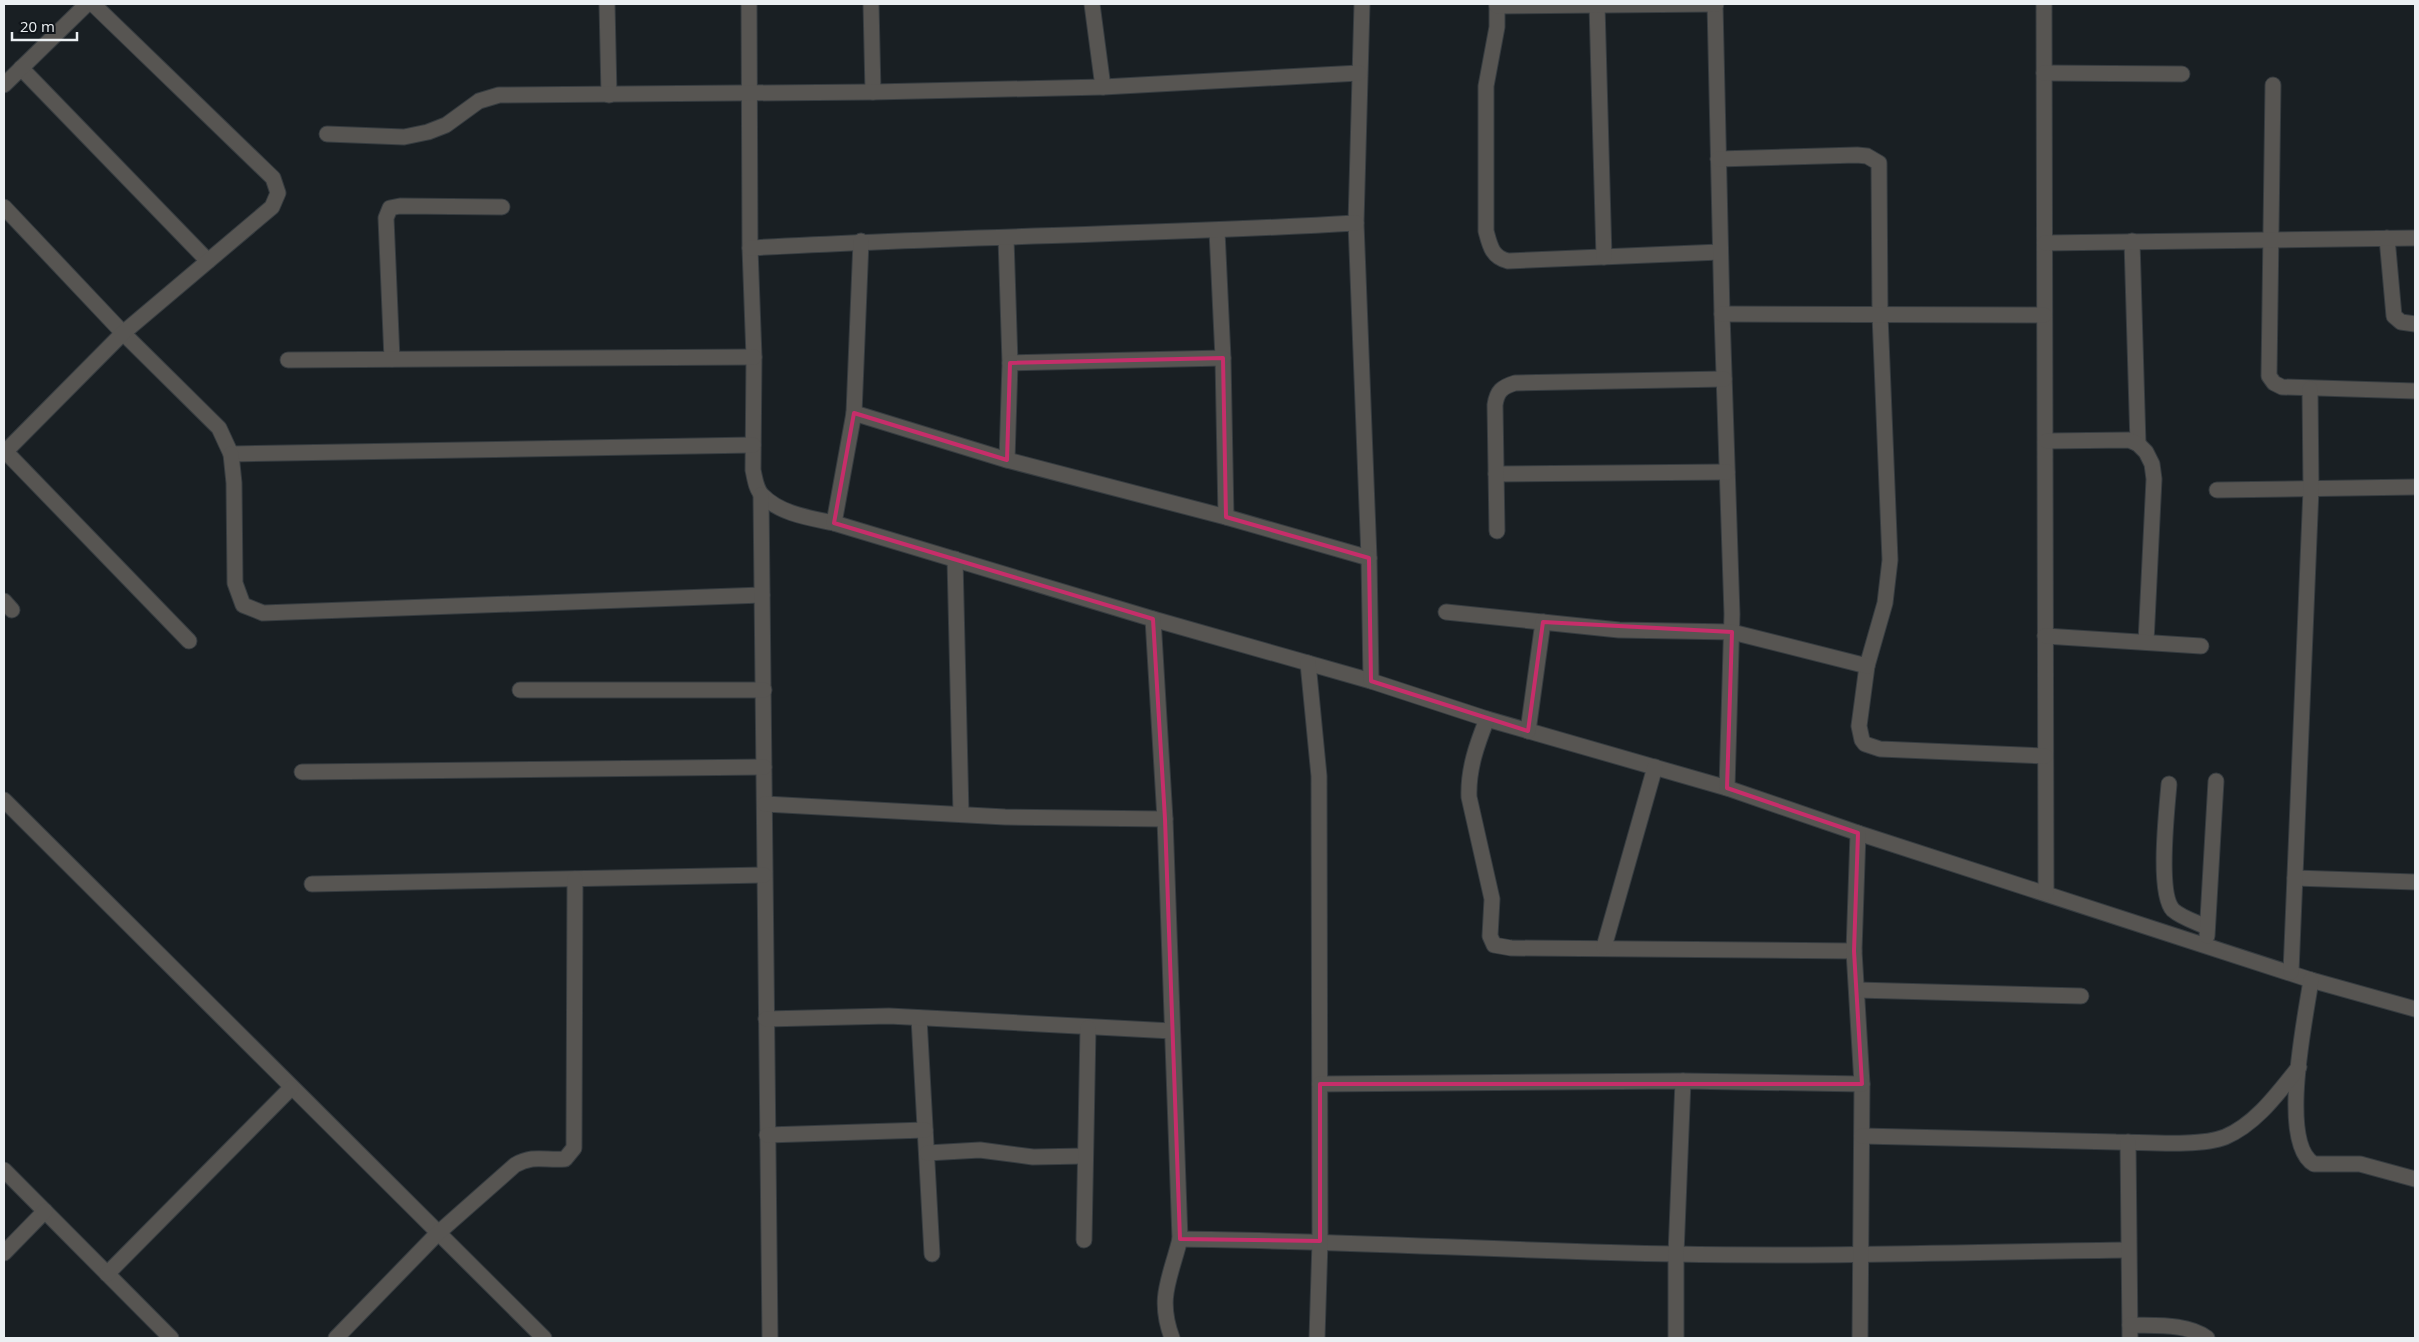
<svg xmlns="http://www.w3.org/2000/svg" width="2419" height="1342" font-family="'Open Sans',sans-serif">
  <rect width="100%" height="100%" fill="#191f23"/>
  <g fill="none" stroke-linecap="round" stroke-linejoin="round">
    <defs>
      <g id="street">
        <polyline points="607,4 609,95"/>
        <path d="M749,4L750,248L754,357L753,470C755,479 756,489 762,495C780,514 810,518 834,523L1153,619L1371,681L1487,719L1727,788L1858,833L2311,980L2415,1009"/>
        <polyline points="871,4 873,92"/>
        <polyline points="1092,4 1103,87"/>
        <polyline points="1362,4 1356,223 1369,558 1371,681"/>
        <path d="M1497,4V27L1486,86V231C1490,246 1492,257 1508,261L1720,252"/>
        <polyline points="1715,4 1722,314 1732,614 1727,788"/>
        <polyline points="2044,4 2046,893"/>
        <polyline points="1597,5 1604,257"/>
        <polyline points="1497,6 1716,4"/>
        <polyline points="21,68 208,261"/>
        <polyline points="2044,73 2182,74"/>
        <polyline points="4,85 87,4"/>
        <polyline points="2273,85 2269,376 2274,383 2282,387 2415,391"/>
        <polyline points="327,134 404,137 428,132 446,125 479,101 499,95 873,92 1103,87 1359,73"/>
        <polyline points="1718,159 1857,155 1867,156 1879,163 1880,315 1890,560 1885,603 1867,666 1859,726 1862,740 1865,744 1880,749 2045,756"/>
        <polyline points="4,207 123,333 219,428 231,454 753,445"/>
        <polyline points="1217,231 1223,358 1226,517"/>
        <polyline points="1006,238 1010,363 1007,460"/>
        <polyline points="2387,238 2394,316 2401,322 2415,324"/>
        <polyline points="2132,241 2138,444"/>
        <polyline points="2045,243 2415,238"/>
        <path d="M750,248C952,236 1154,235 1356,223"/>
        <polyline points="1722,314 2044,315"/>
        <polyline points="392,359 386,218 390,208 400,206 502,207"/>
        <polyline points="288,360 754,357"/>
        <polyline points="1010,363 1223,358"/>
        <polyline points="854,413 1007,460 1226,517 1369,558"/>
        <polyline points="2047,441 2129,440 2138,444 2146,452 2152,464 2154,479 2146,642"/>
        <polyline points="4,450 189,641"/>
        <polyline points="4,453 123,333 272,207 278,193 273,178 93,4"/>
        <polyline points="231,454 234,483 235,583 243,605 263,613 762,595"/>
        <polyline points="1496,474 1727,472"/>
        <polyline points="2217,490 2415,487"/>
        <polyline points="761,495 770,1338"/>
        <polyline points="834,523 854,413 861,241"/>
        <path d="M1497,531L1495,405C1497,391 1502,387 1515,383L1724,379"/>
        <polyline points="955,559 961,814"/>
        <polyline points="4,601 12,610"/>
        <polyline points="1446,612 1619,630 1732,632 1867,666"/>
        <path d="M1153,619L1165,819L1180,1239C1346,1241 1511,1251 1676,1254C1827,1257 1978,1252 2128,1250"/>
        <polyline points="2045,636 2201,646"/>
        <polyline points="1308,663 1319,776 1320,1241 1317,1338"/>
        <polyline points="520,690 764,690"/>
        <path d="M1487,719C1477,744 1468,769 1469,797L1492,899L1490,936L1494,945L1511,948L1854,951"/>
        <polyline points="1528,731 1543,622"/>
        <polyline points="302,772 764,767"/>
        <path d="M2169,784C2167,809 2157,893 2173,910C2182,918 2196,922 2207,927"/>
        <polyline points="4,800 544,1338"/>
        <polyline points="765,804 1005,817 1165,819"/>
        <polyline points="1858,833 1854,951 1862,1084 1860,1338"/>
        <polyline points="2295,878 2415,882"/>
        <polyline points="312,884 764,875"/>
        <polyline points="2207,936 2216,781"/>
        <polyline points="1604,947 1655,767"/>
        <polyline points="2291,972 2311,489 2310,389"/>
        <path d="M2311,980C2306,1016 2278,1143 2314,1164H2360L2415,1179"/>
        <polyline points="1857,990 2081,996"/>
        <polyline points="919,1018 932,1254"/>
        <polyline points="766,1019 889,1016 1172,1031"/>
        <polyline points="1320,1084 1683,1081 1862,1084"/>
        <polyline points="767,1135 925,1130"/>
        <path d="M1862,1136C1946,1138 2031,1140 2116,1142C2144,1142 2200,1147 2225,1137C2256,1124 2278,1093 2299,1067"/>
        <polyline points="2128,1142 2130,1338"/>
        <polyline points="927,1153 980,1150 1033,1157 1085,1156"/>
        <polyline points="4,1170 171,1338"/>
        <polyline points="1084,1240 1088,1028"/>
        <polyline points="4,1253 45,1211"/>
        <polyline points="107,1274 291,1088"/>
        <path d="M2130,1325C2155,1326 2187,1323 2207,1338"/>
        <path d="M336,1338L437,1234L515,1165C534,1154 546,1161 565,1159L574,1148L575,879"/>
        <path d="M1172,1338C1157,1298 1170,1279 1180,1239"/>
        <polyline points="1676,1338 1676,1254 1683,1081"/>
      </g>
    </defs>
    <use href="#street" stroke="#363c40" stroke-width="17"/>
    <use href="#street" stroke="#575552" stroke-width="15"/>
  </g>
  <path fill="none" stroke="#c62e6a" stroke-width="4" stroke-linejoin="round" d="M1223,358L1226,517L1369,558L1371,681L1528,731L1543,622L1732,632L1727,788L1858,833L1854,951L1862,1084H1320V1241L1180,1239L1165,819L1153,619L834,523L854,413L1007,460L1010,363Z"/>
  <rect width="2419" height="1342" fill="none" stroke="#ebeff2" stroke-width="10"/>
  <path d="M12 32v8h65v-8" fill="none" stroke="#ebeff2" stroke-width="2.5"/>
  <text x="20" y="32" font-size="15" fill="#ebeff2" stroke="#10151a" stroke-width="4" paint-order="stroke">20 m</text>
</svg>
